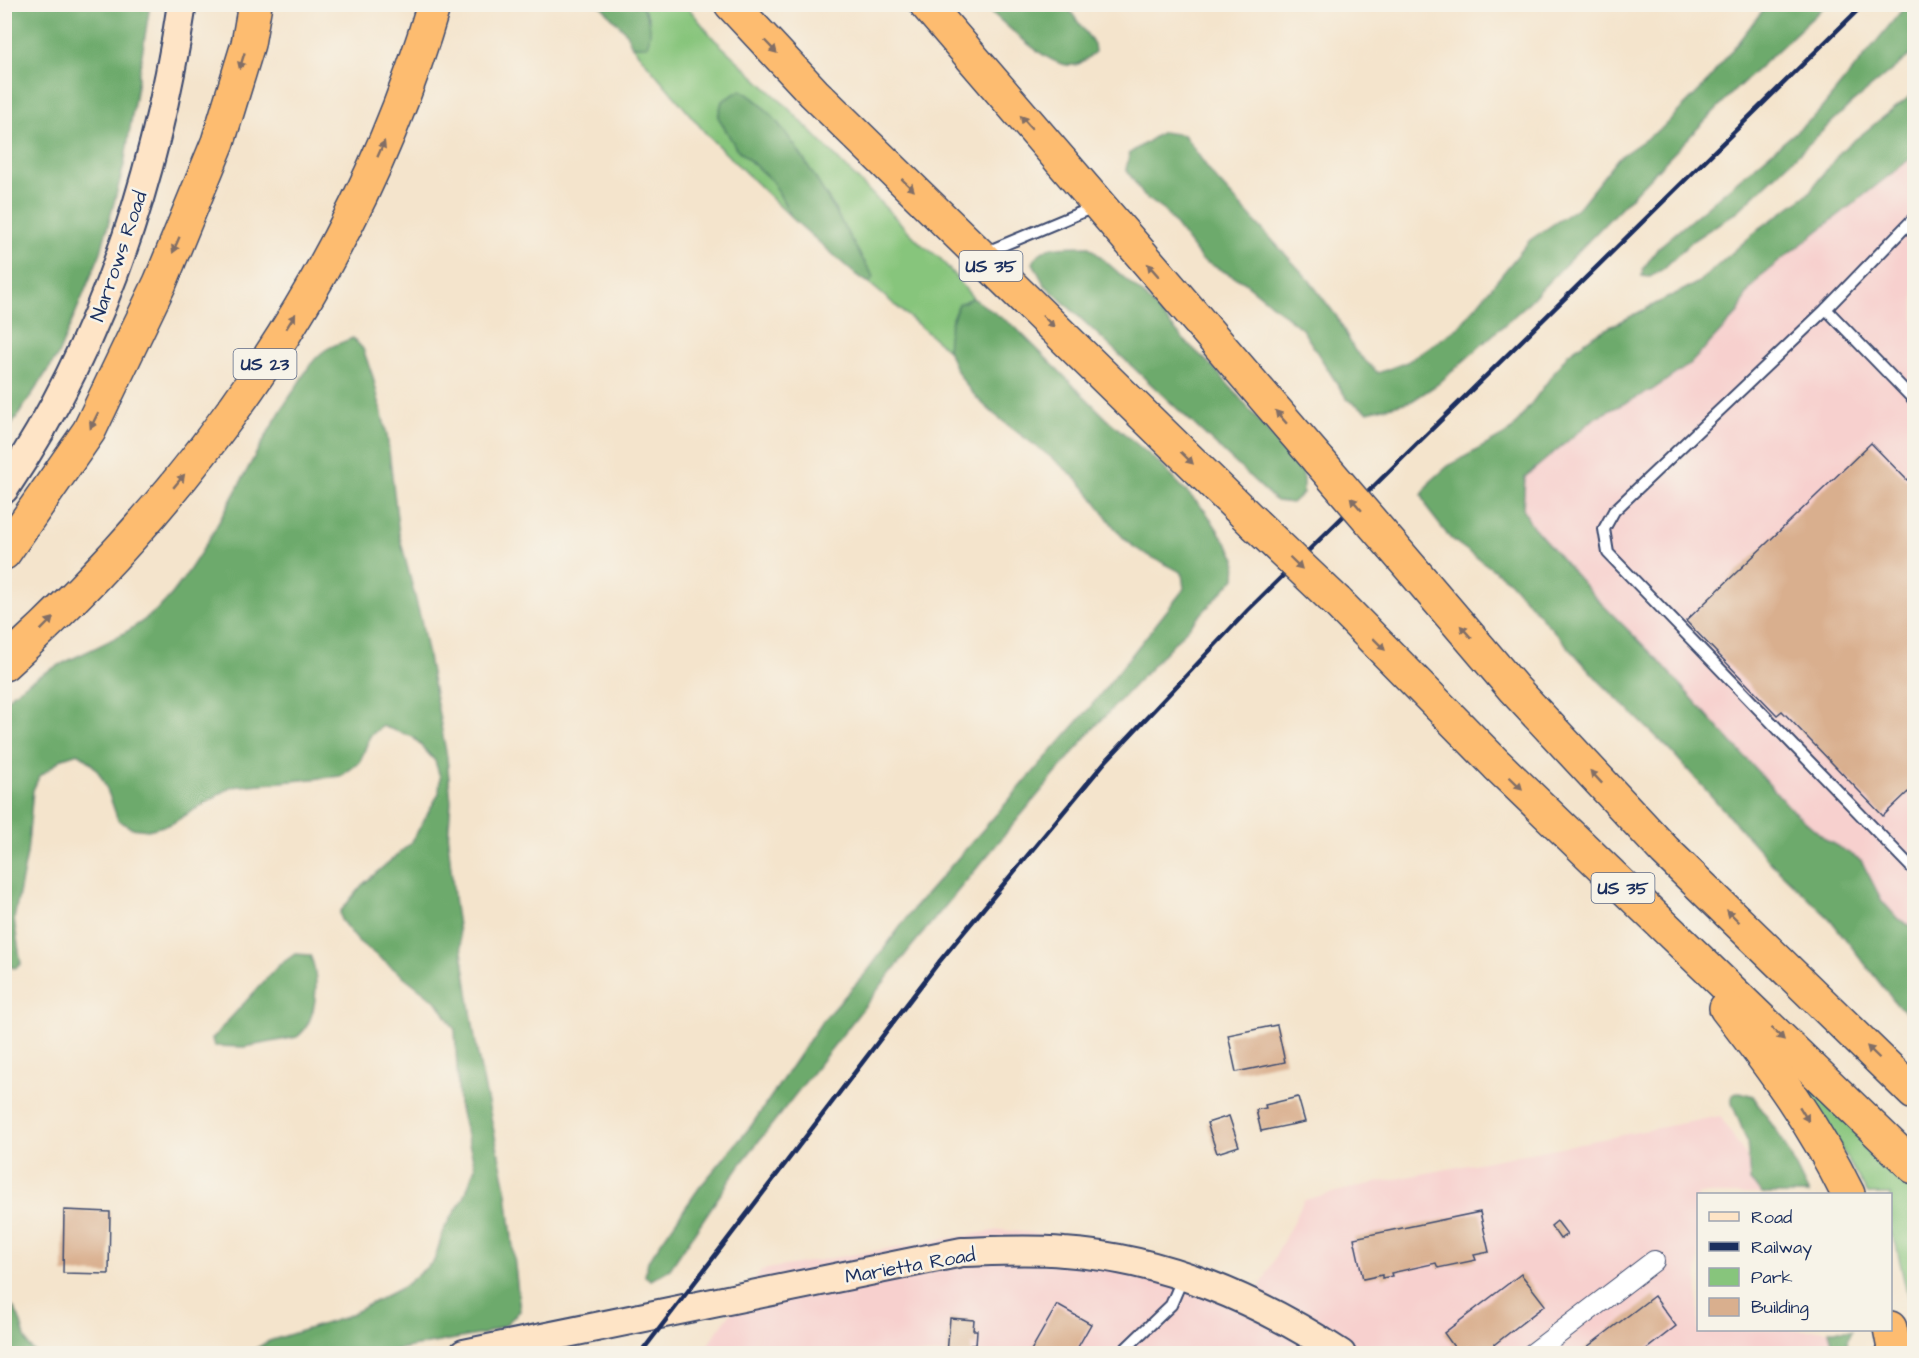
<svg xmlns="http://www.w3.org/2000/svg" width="1919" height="1358" font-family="'Architects Daughter',sans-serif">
  <rect width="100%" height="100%" fill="#f7f3e8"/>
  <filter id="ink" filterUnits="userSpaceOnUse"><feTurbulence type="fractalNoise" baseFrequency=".0167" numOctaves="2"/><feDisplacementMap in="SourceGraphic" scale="12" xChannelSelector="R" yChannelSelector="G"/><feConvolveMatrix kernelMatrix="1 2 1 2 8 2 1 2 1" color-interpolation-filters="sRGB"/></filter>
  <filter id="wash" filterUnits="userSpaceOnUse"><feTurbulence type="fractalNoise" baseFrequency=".008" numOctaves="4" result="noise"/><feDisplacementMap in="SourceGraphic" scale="24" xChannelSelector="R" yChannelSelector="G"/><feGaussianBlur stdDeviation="1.35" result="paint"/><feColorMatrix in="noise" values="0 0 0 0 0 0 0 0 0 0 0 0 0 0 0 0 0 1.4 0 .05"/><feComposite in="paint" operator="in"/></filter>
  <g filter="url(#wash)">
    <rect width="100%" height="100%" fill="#f4e4cc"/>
    <g fill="#f7d0ce">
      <polygon points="1914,141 1914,969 1485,505"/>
      <polygon points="1720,1116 1770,1194 1698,1194 1698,1330 1843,1330 1848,1353 701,1354 761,1270 1000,1230 1100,1240 1206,1273 1257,1293 1304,1200 1365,1185"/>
    </g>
    <g fill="#87c57c" stroke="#517a6d" stroke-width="1.5">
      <polygon points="641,5 686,5 714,39 784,104 921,244 940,258 973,298 959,304 952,318 948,350 869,283 874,277 851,243 834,207 778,123 736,148 773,182 792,218 708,136 632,46 647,45 649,18"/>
      <polygon points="1795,1072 1914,1189 1914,1325 1896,1244 1891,1234 1890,1194 1868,1194"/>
    </g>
    <g fill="#6daa6c" stroke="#446c65" stroke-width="1.5">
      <polygon points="5,4 150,5 124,165 101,252 58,355 5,435"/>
      <polygon points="1907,4 1914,5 1914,52 1852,103 1738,211 1692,241 1663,269 1650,277 1642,276 1643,269 1658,248 1817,114"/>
      <path d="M600,5H641C650,20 653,29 647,46H632L625,31Z"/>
      <path d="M983,5H1066L1094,44L1095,52C1089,56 1082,64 1075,65C1049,70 1003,21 983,5Z"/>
      <polygon points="1767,5 1826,5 1734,91 1524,307 1438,384 1412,401 1368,412 1347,399 1302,329 1244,282 1202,260 1165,211 1144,196 1126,169 1130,153 1162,132 1184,135 1214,177 1309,280 1337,317 1355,351 1378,373 1407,362 1459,327 1530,240 1580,206 1618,158 1662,128 1703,87"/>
      <path d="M741,90C793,119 840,227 874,277L869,283L856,275L792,218L773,182L736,148L718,117L722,101Z"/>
      <polygon points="1914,93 1914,156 1762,275 1747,293 1738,313 1690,364 1652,390 1596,417 1525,477 1523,508 1530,523 1594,596 1657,659 1792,810 1828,841 1861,860 1882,901 1898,919 1914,928 1914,1017 1897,1005 1830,919 1772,864 1671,751 1599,681 1509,581 1450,538 1429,511 1422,495 1430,482 1448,466 1511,431 1568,354 1596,334 1699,282 1760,228 1807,195 1842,150"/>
      <path d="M1088,246L1146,297L1183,339L1215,369L1303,472V493L1292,503L1276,501L1044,284L1033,263C1041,242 1069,247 1088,246Z"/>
      <path d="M973,298L1015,327L1108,420L1158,462L1206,512L1236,558L1235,578L1092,730L912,946L740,1165L670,1269L651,1280L645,1276L648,1261L699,1188L751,1126L823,1020L867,972L914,908L1088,710L1184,589L1182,573C1167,564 1149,557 1134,547C1112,531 1102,506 1084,487C1043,441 969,415 949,352C944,339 953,316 959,304Z"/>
      <path d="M353,338L363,349L373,377L387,435L399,534L421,620L447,757L451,802L448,840L455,906L477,1051L507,1193L520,1311L505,1325L483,1334L378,1353H248L269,1341L343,1318L403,1287L434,1261L445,1227L464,1198L475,1167L459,1105L455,1030L438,1003L358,941L341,920L340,912L362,885L411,843L439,793L440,777L435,761L413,737L382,726L370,736L360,762L341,776L231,787L171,824L148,830L131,828L118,820C108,794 104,768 78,753L63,758L39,777L33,790L27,854L14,919L21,964L15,968L7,966L4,959L5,701C53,655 129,647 172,594C220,533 248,459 291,395C301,380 310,361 324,351C332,345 344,342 353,338Z"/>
      <path d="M295,954L310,955C320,977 318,1021 297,1037L245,1047L214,1046L212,1039L217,1033L278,966Z"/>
      <polygon points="1740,1092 1753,1096 1783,1141 1809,1194 1762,1194 1750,1181 1747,1141 1732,1103 1732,1095"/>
      <path d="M10,1304C25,1317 20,1342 36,1353H5V1308Z"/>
      <polygon points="1829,1330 1852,1330 1846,1348 1839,1351 1833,1347"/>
    </g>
    <g id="blocks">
      <g fill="#d9af8e">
        <polygon points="1871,443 1907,480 1914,474 1914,799 1908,792 1883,816 1782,711 1777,715 1686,621"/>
        <polygon points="1277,1025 1285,1062 1236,1072 1228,1035"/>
        <polygon points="1298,1097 1305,1122 1261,1131 1256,1110 1266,1108 1265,1105"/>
        <polygon points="1229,1116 1239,1146 1217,1153 1207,1123"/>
        <polygon points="64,1210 110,1212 109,1274 63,1273"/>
        <polygon points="1480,1212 1489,1252 1474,1255 1476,1260 1438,1268 1436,1263 1391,1273 1392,1276 1382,1278 1382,1275 1363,1279 1354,1238"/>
        <polygon points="1557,1221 1567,1234 1560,1239 1551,1226"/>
        <polygon points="1521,1274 1545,1305 1482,1354 1459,1354 1444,1333"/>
        <polygon points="1654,1296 1676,1326 1640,1354 1578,1354"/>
        <polygon points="1057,1305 1091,1324 1074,1354 1029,1354"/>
        <polygon points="950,1318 974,1320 973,1330 977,1330 976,1345 971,1344 971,1354 947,1354"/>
      </g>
    </g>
  </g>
  <g filter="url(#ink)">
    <use href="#blocks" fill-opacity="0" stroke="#3c4a6e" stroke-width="1.5"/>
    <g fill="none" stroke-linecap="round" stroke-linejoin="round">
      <defs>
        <g id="lane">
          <polyline points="1914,218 1826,309 1614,511 1604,529 1608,553 1914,870"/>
          <polyline points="984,253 1094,207"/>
          <polyline points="1826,309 1914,400"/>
          <polyline points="1120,1354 1171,1305 1183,1277"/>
        </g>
        <polyline id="street" points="1532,1354 1654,1261"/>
        <g id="secondary">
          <path d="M4,489C102,344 156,176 182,4"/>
          <path d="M464,1354L962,1252C996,1251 1030,1249 1064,1252C1163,1258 1259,1300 1341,1354"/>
        </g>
        <g id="highway">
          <polyline points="731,4 814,93 1255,524"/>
          <polyline points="926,4 1319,461"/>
          <polyline points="1393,547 1514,689 1665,851 1914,1093"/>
          <polyline points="4,553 89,431 160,283 218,142 248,44 255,4"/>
          <polyline points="1337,602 1497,765 1914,1167"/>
          <path d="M4,664C201,487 360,260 434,4"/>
          <path d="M1726,1008C1775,1071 1813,1123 1848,1194"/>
          <polyline points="1890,1328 1895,1354"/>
        </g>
      </defs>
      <use href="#lane" stroke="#3c4a6e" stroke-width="14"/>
      <use href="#street" stroke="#3c4a6e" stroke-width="22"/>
      <use href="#secondary" stroke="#3c4a6e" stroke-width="32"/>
      <use href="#highway" stroke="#3c4a6e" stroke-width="36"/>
      <use href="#lane" stroke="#fff" stroke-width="10"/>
      <use href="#street" stroke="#fff" stroke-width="20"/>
      <use href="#secondary" stroke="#fee4c6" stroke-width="28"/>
      <use href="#highway" stroke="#fdbc70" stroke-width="33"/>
      <polyline stroke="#1b2f5e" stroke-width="4.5" points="640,1354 939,962 1105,762 1248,610 1864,4"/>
      <defs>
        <g id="highway-bridge">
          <polyline points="1319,461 1393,547"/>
          <polyline points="1255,524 1337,602"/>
        </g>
      </defs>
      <use href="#highway-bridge" stroke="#3c4a6e" stroke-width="36" stroke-linecap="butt"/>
      <use href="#highway-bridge" stroke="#fdbc70" stroke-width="33"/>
    </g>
    <defs><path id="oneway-solid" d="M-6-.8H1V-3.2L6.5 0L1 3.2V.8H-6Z" transform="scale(1.5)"/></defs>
    <g fill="#816e66">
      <use href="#oneway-solid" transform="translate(771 47) rotate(46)"/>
      <use href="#oneway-solid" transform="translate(242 61) rotate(107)"/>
      <use href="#oneway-solid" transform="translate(1026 122) rotate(-131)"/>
      <use href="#oneway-solid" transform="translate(381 149) rotate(-66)"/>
      <use href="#oneway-solid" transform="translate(908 185) rotate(44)"/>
      <use href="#oneway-solid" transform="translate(176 245) rotate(113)"/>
      <use href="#oneway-solid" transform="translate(1153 270) rotate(-131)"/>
      <use href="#oneway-solid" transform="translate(291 321) rotate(-58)"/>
      <use href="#oneway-solid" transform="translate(1048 321) rotate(44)"/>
      <use href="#oneway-solid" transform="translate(1281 417) rotate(-131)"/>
      <use href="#oneway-solid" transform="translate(94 421) rotate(116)"/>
      <use href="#oneway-solid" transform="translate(1187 458) rotate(44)"/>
      <use href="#oneway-solid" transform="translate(179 481) rotate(-50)"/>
      <use href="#oneway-solid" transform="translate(1356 504) rotate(-131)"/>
      <use href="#oneway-solid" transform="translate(1296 563) rotate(44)"/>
      <use href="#oneway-solid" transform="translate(47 624) rotate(-45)"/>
      <use href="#oneway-solid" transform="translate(1466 632) rotate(-131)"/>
      <use href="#oneway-solid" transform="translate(1379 644) rotate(45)"/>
      <use href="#oneway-solid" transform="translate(1596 777) rotate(-133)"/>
      <use href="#oneway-solid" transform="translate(1516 783) rotate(44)"/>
      <use href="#oneway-solid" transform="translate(1733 916) rotate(-136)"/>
      <use href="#oneway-solid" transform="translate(1778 1034) rotate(44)"/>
      <use href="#oneway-solid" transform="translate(1873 1052) rotate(-136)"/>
      <use href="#oneway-solid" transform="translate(1804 1114) rotate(58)"/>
    </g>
  </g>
  <g text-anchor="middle" stroke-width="5" stroke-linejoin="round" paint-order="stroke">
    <g fill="#f7f3e8" stroke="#5d6a87" stroke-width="1.5">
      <rect x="959.5" y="251" width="63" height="30" rx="4.5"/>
      <rect x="233.5" y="349" width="63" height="30" rx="4.5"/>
      <rect x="1591.5" y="873" width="63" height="30" rx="4.5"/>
    </g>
    <g font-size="18" font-weight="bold" fill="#1b2f5e">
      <text x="991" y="272">US 35</text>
      <text x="265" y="370">US 23</text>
      <text x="1623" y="894">US 35</text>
    </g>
    <g font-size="20" fill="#1b2f5e" stroke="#f7f3e8">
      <text transform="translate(118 256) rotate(-71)" y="7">Narrows Road</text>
      <text transform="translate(910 1265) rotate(-10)" y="7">Marietta Road</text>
    </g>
  </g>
  <rect width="1919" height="1358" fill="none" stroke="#f7f3e8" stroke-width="24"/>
  <rect x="1697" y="1193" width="195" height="138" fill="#f7f3e8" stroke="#9fa5b1" stroke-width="1.5"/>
  <rect x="1709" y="1212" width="30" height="9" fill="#fee4c6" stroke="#9fa5b1" stroke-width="1.5"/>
  <text x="1751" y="1223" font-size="18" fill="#1b2f5e">Road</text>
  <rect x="1709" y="1242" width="30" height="9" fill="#1b2f5e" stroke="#9fa5b1" stroke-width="1.5"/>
  <text x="1751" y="1253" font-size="18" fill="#1b2f5e">Railway</text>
  <rect x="1709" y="1268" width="30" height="18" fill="#87c57c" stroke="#9fa5b1" stroke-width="1.5"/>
  <text x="1751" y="1283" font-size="18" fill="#1b2f5e">Park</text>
  <rect x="1709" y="1298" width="30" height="18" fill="#d9af8e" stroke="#9fa5b1" stroke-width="1.5"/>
  <text x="1751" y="1313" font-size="18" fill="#1b2f5e">Building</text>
</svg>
